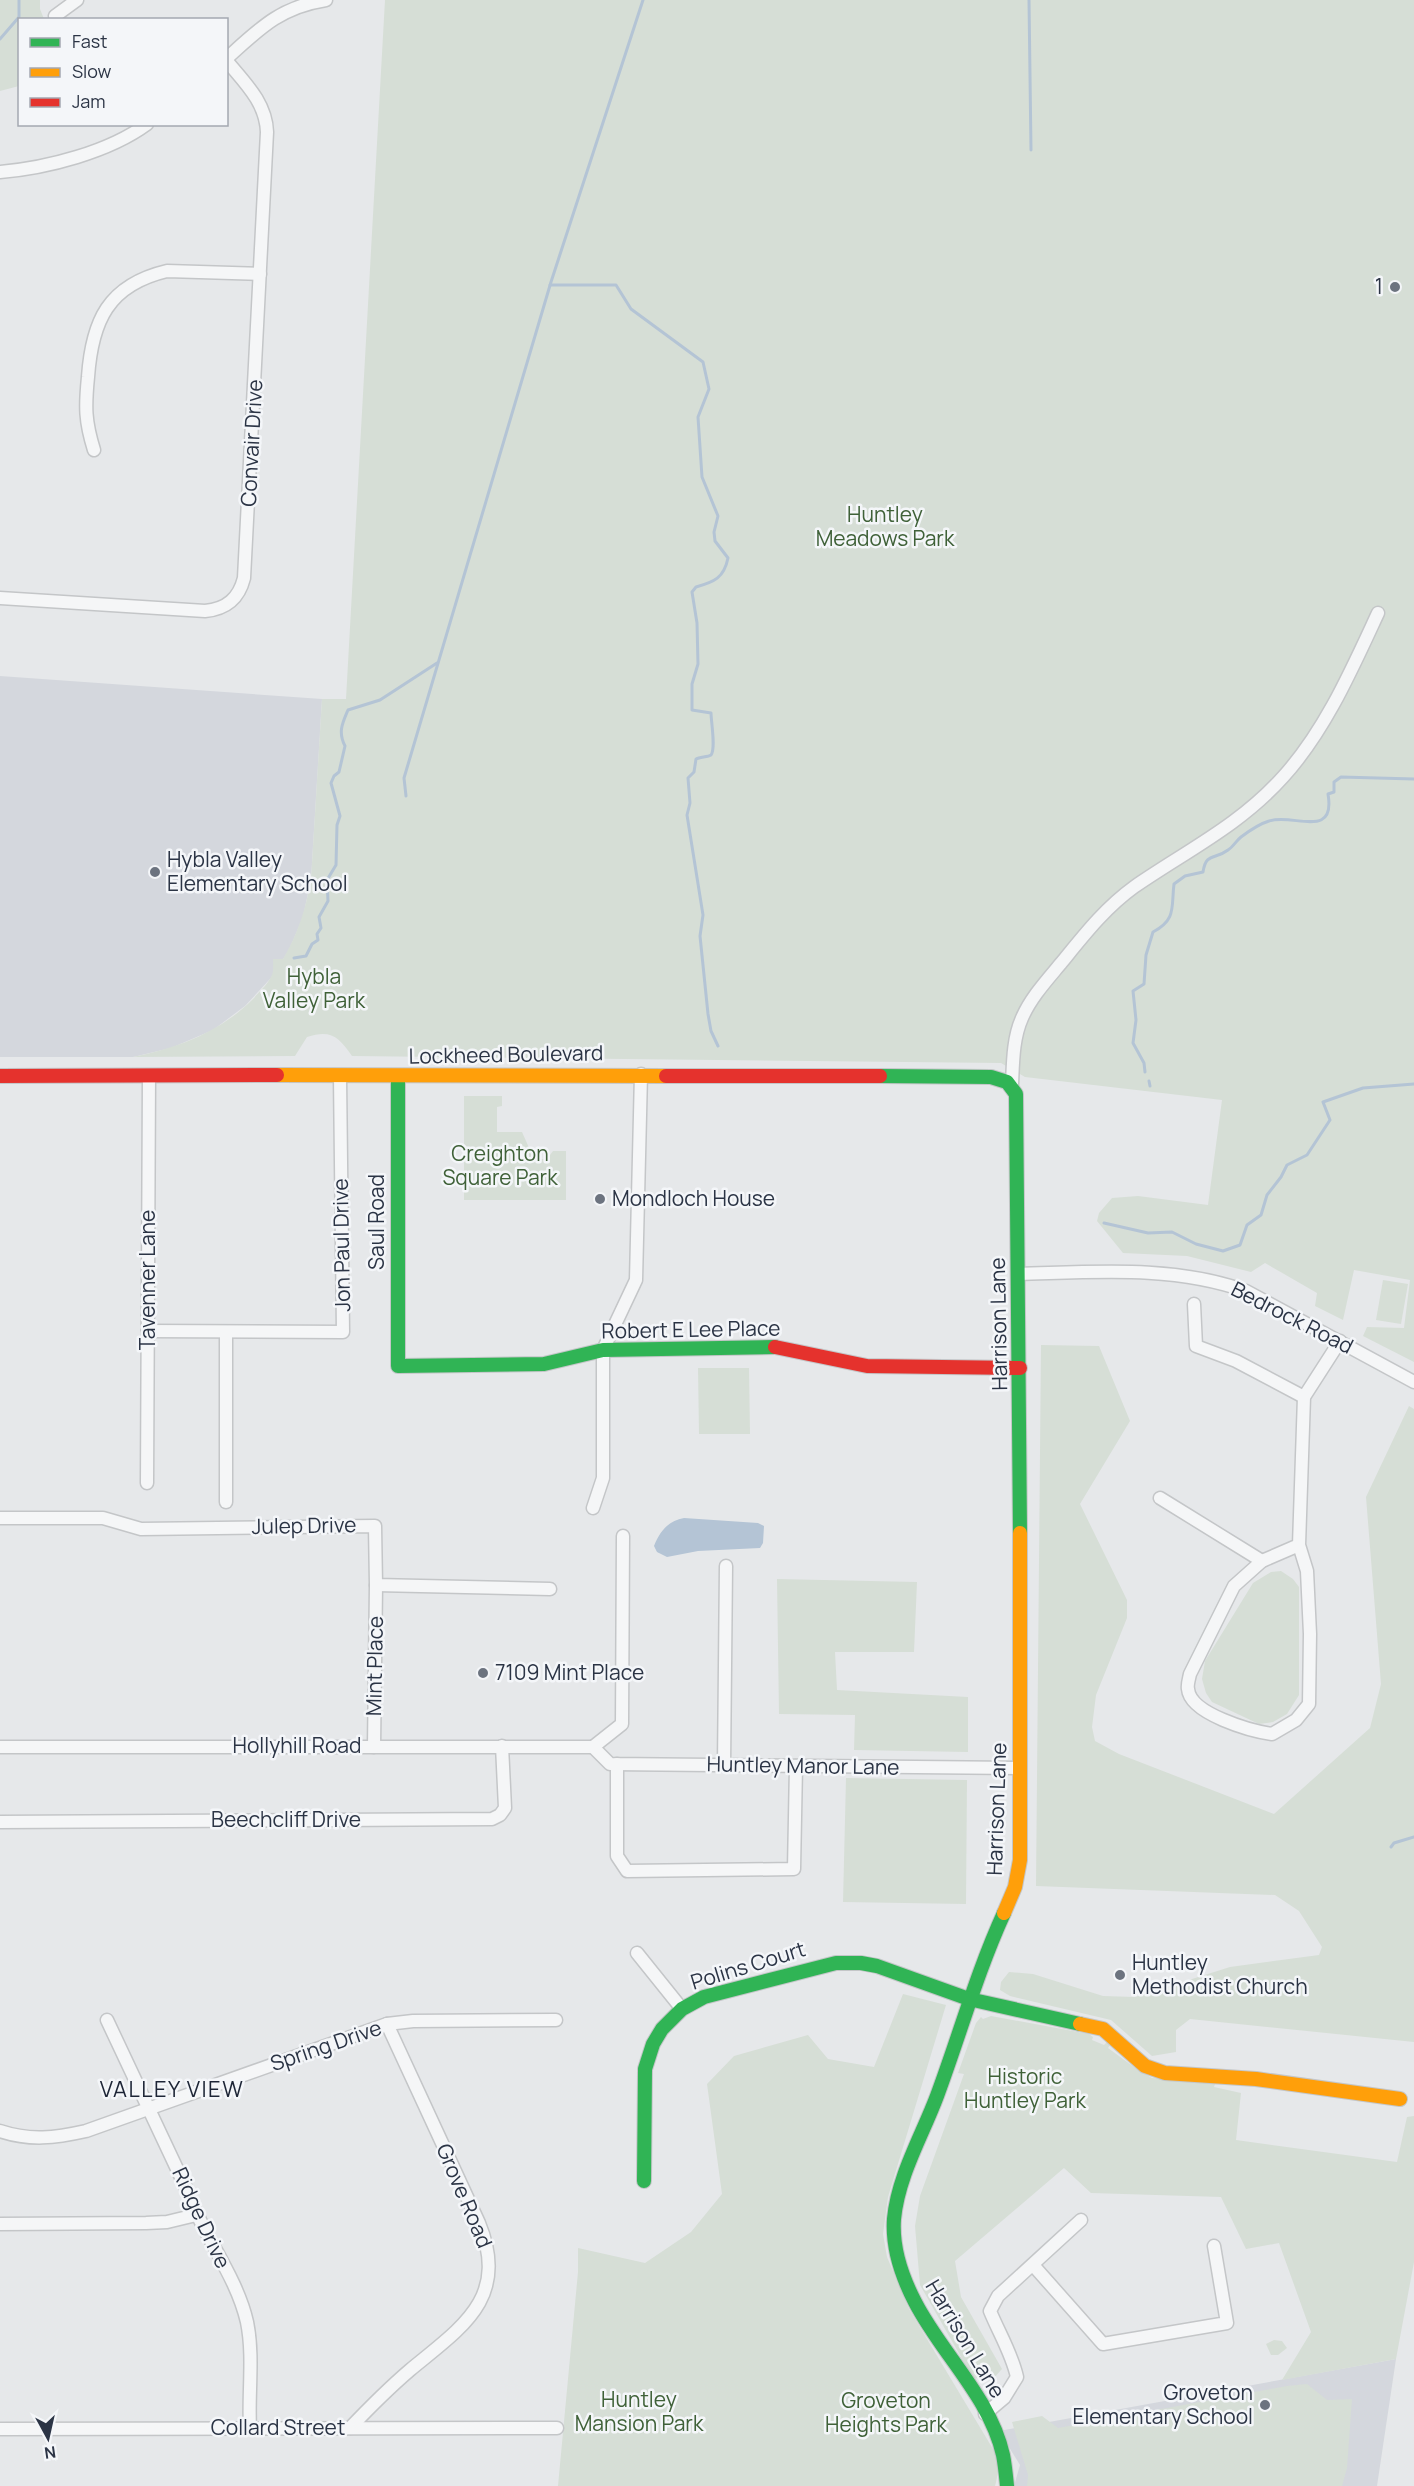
<svg xmlns="http://www.w3.org/2000/svg" width="1414" height="2486" font-family="Manrope,sans-serif">
  <rect width="100%" height="100%" fill="#e6e8ea"/>
  <g fill="#d4d7dd">
    <polygon points="0,676 322,699 311,879 303,917 289,950 271,978 245,1006 213,1030 171,1048 133,1057 0,1057"/>
    <polygon points="1396,2359 1377,2486 1014,2486 1020,2465 999,2431"/>
  </g>
  <g fill="#d6ded6">
    <polygon points="0,0 40,0 40,9 44,19 20,20 19,86 0,91"/>
    <path d="M385,0H1414V1362L1363,1336L1367,1327L1404,1328L1410,1280L1354,1270L1343,1320L1315,1306L1317,1293L1265,1263L1251,1272L1187,1256L1123,1253L1097,1221L1099,1213L1112,1198L1138,1196L1208,1205L1222,1100L1025,1077L1001,1063L352,1056C339,1037 331,1029 307,1037L295,1056L133,1057C178,1048 220,1032 253,999C259,992 267,985 271,977C274,972 273,965 273,959H283C298,934 306,908 311,879L322,699H346Z"/>
    <polygon points="464,1096 502,1096 502,1106 497,1107 497,1132 522,1132 534,1159 547,1159 553,1151 566,1151 566,1200 464,1200"/>
    <polygon points="1383,1280 1408,1284 1401,1324 1376,1320"/>
    <polygon points="1041,1345 1099,1346 1130,1421 1080,1504 1127,1600 1127,1618 1096,1695 1092,1727 1095,1741 1119,1754 1274,1814 1370,1728 1381,1684 1366,1497 1409,1406 1414,1409 1414,2042 1190,2019 1176,2030 1176,2052 1152,2056 1111,2020 1010,1996 1000,1990 1001,1982 1009,1972 1033,1974 1103,1996 1135,1997 1230,1967 1319,1955 1322,1947 1299,1911 1275,1895 1036,1886"/>
    <polygon points="698,1368 749,1368 750,1434 699,1434"/>
    <polygon points="1281,1571 1293,1579 1299,1587 1299,1695 1287,1714 1273,1722 1259,1724 1212,1702 1206,1693 1202,1679 1205,1661 1253,1583 1271,1572"/>
    <polygon points="777,1579 917,1582 914,1652 835,1652 837,1690 968,1697 968,1752 854,1750 855,1715 779,1714"/>
    <polygon points="846,1778 967,1780 966,1904 843,1902"/>
    <path d="M903,1994L946,2005L888,2197L883,2234L887,2257L909,2309L993,2449C998,2461 999,2473 995,2486H558L578,2272V2248L645,2263L691,2232L722,2194L707,2084L734,2056L808,2035L828,2059L874,2067Z"/>
    <polygon points="991,2016 1089,2034 1093,2037 1092,2040 1104,2045 1107,2042 1110,2045 1108,2048 1138,2070 1152,2078 1215,2084 1214,2087 1241,2093 1236,2140 1397,2162 1407,2117 1414,2116 1414,2262 1396,2359 1282,2380 1311,2332 1279,2243 1246,2249 1221,2197 1091,2193 1064,2168 955,2261 961,2297 1002,2369 992,2380 973,2378 920,2285 915,2226 920,2196 964,2074 958,2073 976,2023 981,2017 983,2019"/>
    <polygon points="1274,2340 1282,2341 1287,2348 1278,2355 1271,2355 1266,2344"/>
    <polygon points="1307,2384 1327,2400 1352,2399 1347,2468 1342,2486 1027,2486 1028,2475 1012,2422 1042,2416 1058,2428 1287,2386"/>
  </g>
  <path fill="#b4c4d5" d="M684,1518L758,1523L764,1526L763,1543L760,1548L698,1551L667,1557L657,1552L654,1546C660,1531 668,1521 684,1518Z"/>
  <g fill="none" stroke-linecap="round" stroke-linejoin="round">
    <g stroke="#b4c4d5" stroke-width="3">
      <polyline points="1029,0 1031,150"/>
      <polyline points="0,39 19,17 19,0"/>
      <path d="M550,285H616L631,309L703,362L709,389L698,417L702,477L718,516L714,532L715,541L728,558C724,578 714,582 696,587L692,592L697,623L698,664L692,684V710L711,713C711,721 716,749 711,755C708,757 700,757 696,759L694,772L688,778L690,803L687,815L703,915L700,936L708,1014L711,1031L718,1046"/>
      <polyline points="406,796 404,778 551,282 643,0"/>
      <path d="M294,958L306,956L312,944L318,940L317,934L321,928L319,917L328,901L327,880L336,865L337,825L340,816L331,783L334,776L339,772L345,746C338,732 342,724 348,710L380,700L437,663"/>
      <path d="M1145,1072L1144,1063L1133,1043L1136,1020L1133,991L1144,984L1146,955L1153,932C1177,919 1171,907 1174,884L1185,876L1203,872C1206,852 1215,860 1228,850C1233,847 1236,841 1241,837C1249,831 1259,824 1269,821C1293,813 1336,840 1328,794L1334,792V782L1341,777L1414,779"/>
      <polyline points="1149,1081 1150,1086"/>
      <polyline points="1104,1223 1148,1233 1172,1232 1196,1244 1223,1251 1240,1245 1247,1225 1261,1215 1267,1195 1281,1177 1287,1165 1307,1155 1330,1120 1323,1102 1363,1088 1414,1084"/>
      <polyline points="1391,1847 1394,1843 1414,1837"/>
    </g>
    <defs>
      <g id="street">
        <polyline points="55,16 77,0"/>
        <path d="M226,59C259,29 280,7 326,0"/>
        <path d="M0,172C47,168 109,152 147,124"/>
        <path d="M94,450C85,421 85,407 88,377C92,321 108,285 167,271L260,274"/>
        <path d="M0,598L205,611C227,609 239,598 244,578L267,132C266,102 244,82 226,60"/>
        <path d="M1012,1084C1013,1062 1013,1038 1022,1018C1031,997 1048,979 1062,962C1084,935 1105,908 1134,887C1186,851 1239,826 1283,777C1325,731 1352,669 1378,613"/>
        <path d="M1019,1274C1095,1272 1173,1265 1246,1291L1414,1382"/>
        <polyline points="1194,1304 1196,1346 1236,1361 1304,1397"/>
        <polyline points="148,1331 343,1332 340,1077"/>
        <polyline points="147,1483 149,1076"/>
        <polyline points="1160,1498 1262,1561"/>
        <polyline points="226,1502 226,1332"/>
        <polyline points="593,1508 603,1478 603,1350 636,1280 641,1074"/>
        <polyline points="0,1518 103,1518 141,1529 375,1526 376,1585 550,1589"/>
        <path d="M1299,1545L1262,1561L1234,1586L1190,1674C1189,1679 1187,1685 1188,1689C1190,1714 1251,1731 1272,1734L1296,1720L1309,1704L1310,1634L1307,1571L1299,1545L1304,1397L1340,1341"/>
        <polyline points="0,1747 593,1747"/>
        <polyline points="374,1747 376,1585"/>
        <polyline points="593,1747 610,1764 1020,1768"/>
        <polyline points="593,1747 622,1724 623,1536"/>
        <polyline points="617,1764 617,1856 627,1871 794,1869 796,1766"/>
        <polyline points="724,1765 726,1566"/>
        <polyline points="0,1822 492,1819 500,1815 505,1808 502,1746"/>
        <polyline points="637,1953 682,2009"/>
        <path d="M107,2020L186,2188C202,2235 236,2274 247,2322C254,2356 248,2394 250,2428"/>
        <path d="M0,2131C30,2141 55,2138 86,2131L387,2024L413,2021L556,2020"/>
        <polyline points="0,2224 146,2223 167,2222 196,2215"/>
        <polyline points="1033,2265 1103,2344 1227,2323 1214,2246"/>
        <path d="M985,2414L1004,2398L1017,2377C1012,2354 999,2333 990,2311L998,2296L1081,2220"/>
        <path d="M350,2428C369,2408 389,2388 410,2370C462,2327 510,2298 479,2223L387,2024"/>
        <polyline points="0,2429 557,2428"/>
      </g>
      <g id="fast">
        <polyline points="880,1076 991,1077 1007,1082 1016,1094 1020,1533"/>
        <polyline points="398,1077 398,1366 544,1364 603,1350 775,1347"/>
        <path d="M1004,1913C977,1972 960,2034 937,2096C922,2136 898,2176 894,2219C892,2247 902,2277 915,2302C941,2353 990,2397 1003,2455C1005,2465 1006,2476 1007,2486"/>
        <polyline points="644,2181 645,2069 653,2044 662,2029 682,2009 704,1997 836,1963 861,1963 877,1966 969,1999 1080,2024"/>
      </g>
      <g id="slow">
        <polyline points="277,1075 666,1076"/>
        <polyline points="1004,1913 1015,1887 1020,1860 1020,1533"/>
        <polyline points="1080,2024 1103,2029 1145,2066 1165,2073 1256,2079 1400,2099"/>
      </g>
      <g id="jam">
        <polyline points="0,1076 277,1075"/>
        <polyline points="666,1076 880,1076"/>
        <polyline points="775,1347 867,1366 1020,1368"/>
      </g>
    </defs>
    <use href="#street" stroke="#c4c6c8" stroke-width="15"/>
    <use href="#fast" stroke="#c4c6c8" stroke-width="16"/>
    <use href="#slow" stroke="#c4c6c8" stroke-width="16"/>
    <use href="#jam" stroke="#c4c6c8" stroke-width="16"/>
    <use href="#street" stroke="#f5f6f7" stroke-width="12"/>
    <use href="#fast" stroke="#30b455" stroke-width="14"/>
    <use href="#slow" stroke="#ff9f0a" stroke-width="14"/>
    <use href="#jam" stroke="#e5322d" stroke-width="14"/>
  </g>
  <g fill="#6c737f" stroke="#f4f6f9" stroke-width="2">
    <circle cx="1395" cy="287" r="6"/>
    <circle cx="155" cy="872" r="6"/>
    <circle cx="600" cy="1199" r="6"/>
    <circle cx="483" cy="1673" r="6"/>
    <circle cx="1120" cy="1975" r="6"/>
    <circle cx="1265" cy="2405" r="6"/>
  </g>
  <g text-anchor="middle" stroke-width="5" stroke-linejoin="round" paint-order="stroke">
    <g font-size="21" fill="#2b3445" stroke="#f4f6f9" text-anchor="start">
      <text x="1383" y="294" text-anchor="end">1</text>
      <text x="167" y="867">Hybla Valley<tspan x="167" dy="24">Elementary School</tspan></text>
      <text x="612" y="1206">Mondloch House</text>
      <text x="495" y="1680">7109 Mint Place</text>
      <text x="1132" y="1970">Huntley<tspan x="1132" dy="24">Methodist Church</tspan></text>
      <text x="1253" y="2400" text-anchor="end">Groveton<tspan x="1253" dy="24">Elementary School</tspan></text>
    </g>
    <g font-size="21" fill="#2b3445" stroke="#f4f6f9">
      <text transform="translate(252 443) rotate(-87)" y="7">Convair Drive</text>
      <text transform="translate(506 1055) rotate(-1)" y="7">Lockheed Boulevard</text>
      <text transform="translate(377 1222) rotate(-90)" y="7">Saul Road</text>
      <text transform="translate(342 1245) rotate(-91)" y="7">Jon Paul Drive</text>
      <text transform="translate(148 1280) rotate(-90)" y="7">Tavenner Lane</text>
      <text transform="translate(1292 1318) rotate(27)" y="7">Bedrock Road</text>
      <text transform="translate(999 1324) rotate(-91)" y="7">Harrison Lane</text>
      <text transform="translate(691 1330) rotate(-1)" y="7">Robert E Lee Place</text>
      <text transform="translate(304 1526) rotate(-1)" y="7">Julep Drive</text>
      <text transform="translate(375 1666) rotate(-89)" y="7">Mint Place</text>
      <text x="297" y="1753">Hollyhill Road</text>
      <text transform="translate(803 1766) rotate(1)" y="7">Huntley Manor Lane</text>
      <text transform="translate(997 1809) rotate(-88)" y="7">Harrison Lane</text>
      <text x="286" y="1827">Beechcliff Drive</text>
      <text transform="translate(748 1966) rotate(-17)" y="7">Polins Court</text>
      <text transform="translate(326 2046) rotate(-19)" y="7">Spring Drive</text>
      <text transform="translate(464 2196) rotate(67)" y="7">Grove Road</text>
      <text transform="translate(201 2218) rotate(65)" y="7">Ridge Drive</text>
      <text transform="translate(965 2339) rotate(59)" y="7">Harrison Lane</text>
      <text x="278" y="2435">Collard Street</text>
    </g>
    <g font-size="21" fill="#3f6138" stroke="#f4f6f9">
      <text x="885" y="522">Huntley<tspan x="885" dy="24">Meadows Park</tspan></text>
      <text x="314" y="984">Hybla<tspan x="314" dy="24">Valley Park</tspan></text>
      <text x="500" y="1161">Creighton<tspan x="500" dy="24">Square Park</tspan></text>
      <text x="1025" y="2084">Historic<tspan x="1025" dy="24">Huntley Park</tspan></text>
      <text x="639" y="2407">Huntley<tspan x="639" dy="24">Mansion Park</tspan></text>
      <text x="886" y="2408">Groveton<tspan x="886" dy="24">Heights Park</tspan></text>
    </g>
    <g font-size="22" letter-spacing="1.5" fill="#1d2536" stroke="#f4f6f9">
      <text x="172" y="2097">VALLEY VIEW</text>
    </g>
  </g>
  <rect x="18" y="18" width="210" height="108" fill="#f4f6f9" stroke="#a4a8b1" stroke-width="1.5"/>
  <rect x="30" y="38" width="30" height="9" fill="#30b455" stroke="#a4a8b1" stroke-width="1.5"/>
  <text x="72" y="48" font-size="18" fill="#2b3445">Fast</text>
  <rect x="30" y="68" width="30" height="9" fill="#ff9f0a" stroke="#a4a8b1" stroke-width="1.5"/>
  <text x="72" y="78" font-size="18" fill="#2b3445">Slow</text>
  <rect x="30" y="98" width="30" height="9" fill="#e5322d" stroke="#a4a8b1" stroke-width="1.5"/>
  <text x="72" y="108" font-size="18" fill="#2b3445">Jam</text>
  <g transform="translate(48 2438) rotate(172)" stroke="#f4f6f9" stroke-width="4.5" paint-order="stroke">
  <path d="M0-4.5L10 22L0 15L-10 22Z" fill="#2b3445"/>
  <text y="-9" font-size="16" font-weight="bold" text-anchor="middle" fill="#2b3445">N</text>
  </g>
</svg>
